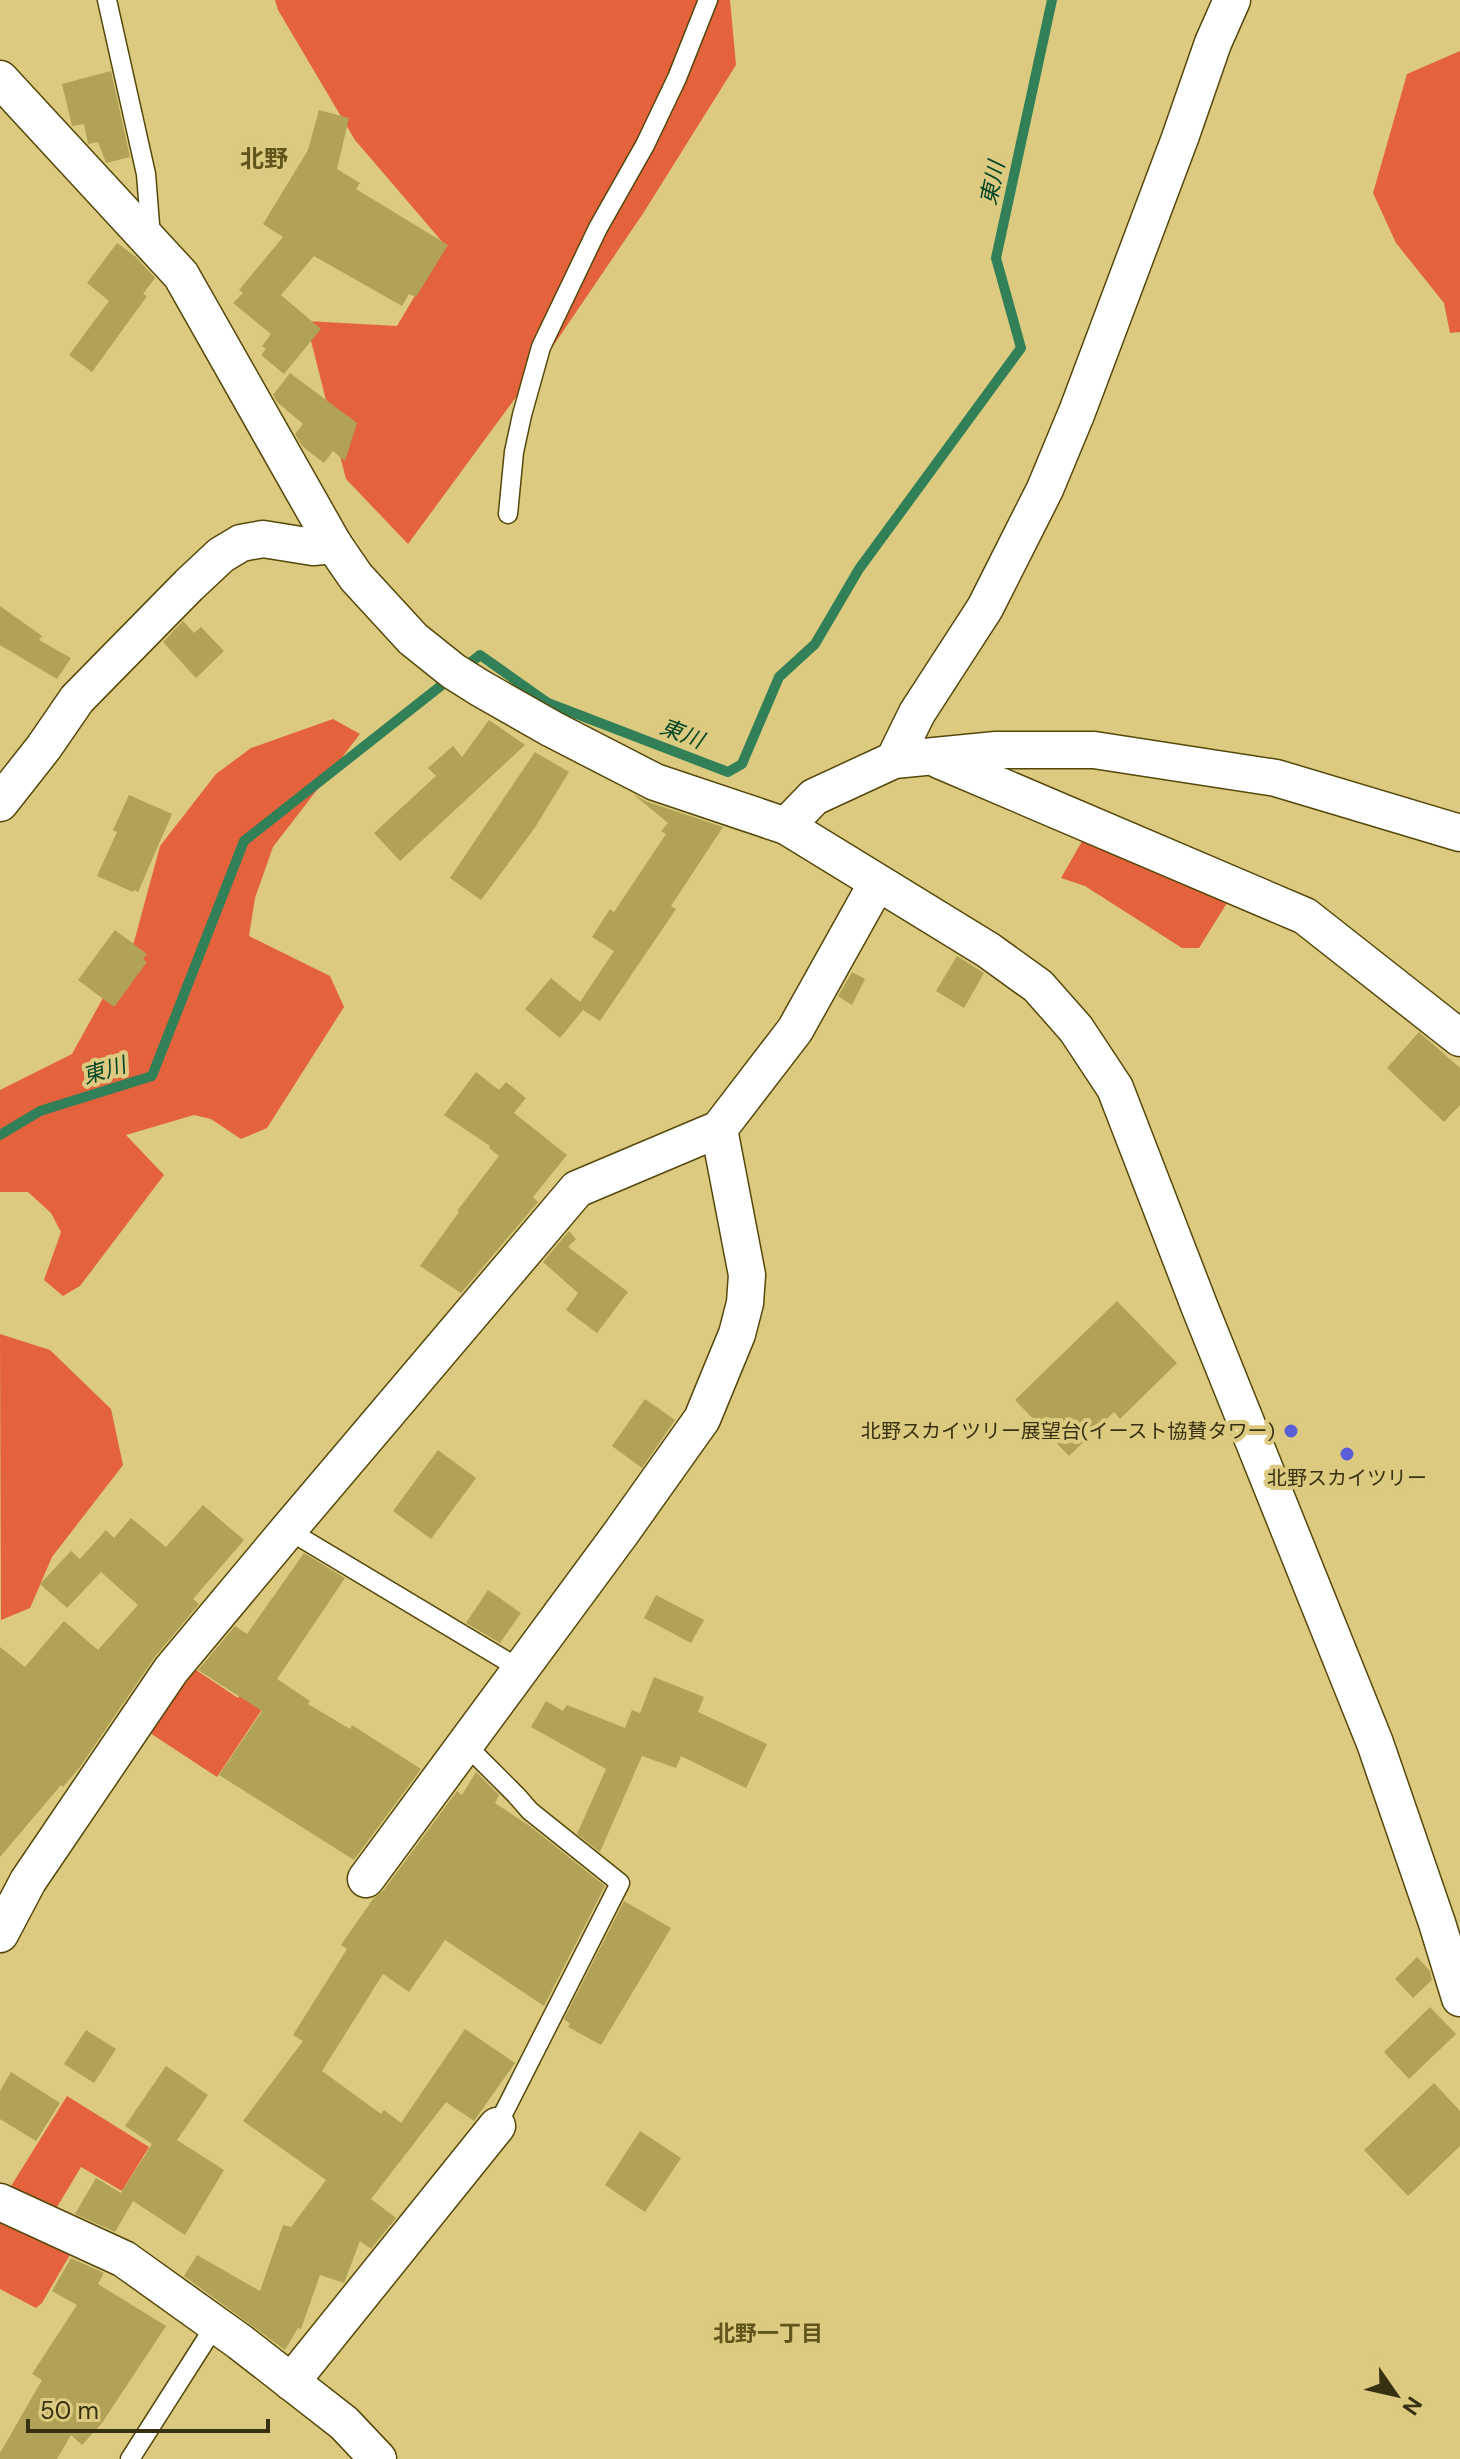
<svg xmlns="http://www.w3.org/2000/svg" width="1460" height="2459" font-family="'DM Sans','Noto Sans JP',sans-serif">
  <rect width="100%" height="100%" fill="#dbca7f"/>
  <g fill="#e4633d">
    <polygon points="275,0 730,0 736,65 644,212 547,355 408,544 346,479 306,321 397,326 445,245 355,140 278,10"/>
    <polygon points="1460,51 1460,332 1450,333 1444,303 1396,243 1373,193 1407,74"/>
    <polygon points="333,719 360,734 273,847 255,898 249,936 330,976 344,1007 267,1128 241,1139 211,1119 194,1115 126,1135 164,1175 80,1286 63,1296 44,1280 61,1232 51,1213 28,1192 0,1192 0,1090 72,1054 134,942 160,846 216,774 251,748"/>
    <polygon points="1093,822 1240,882 1199,948 1182,948 1085,886 1061,878"/>
    <polygon points="0,1334 50,1350 111,1409 123,1465 52,1557 30,1608 1,1620"/>
    <polygon points="190,1666 238,1698 258,1669 279,1684 217,1777 147,1731"/>
    <polygon points="67,2096 149,2147 122,2191 81,2167 51,2217 8,2191"/>
    <polygon points="0,2211 71,2253 42,2303 36,2308 0,2289"/>
  </g>
  <g fill="none" stroke-linecap="round" stroke-linejoin="round">
    <polyline stroke="#328057" stroke-width="10" points="0,1135 40,1111 152,1076 244,841 480,655 548,703 728,772 742,764 779,677 815,644 859,569 1021,348 996,258 1052,0"/>
  </g>
  <g fill="#b2a257">
    <polygon points="111,71 130,157 106,163 98,142 88,144 84,124 72,126 62,84"/>
    <polygon points="319,110 349,118 337,169 360,183 356,189 448,245 416,297 409,294 402,306 314,256 281,295 321,329 284,374 261,355 266,349 262,346 271,334 233,303 243,293 239,290 283,237 263,224 308,150"/>
    <polygon points="117,243 136,257 155,278 143,294 147,296 92,372 69,355 109,301 87,283"/>
    <polygon points="290,373 357,423 345,461 333,451 324,463 302,446 295,434 303,424 277,402 273,395"/>
    <polygon points="0,606 42,636 39,640 71,658 57,679 0,645"/>
    <polygon points="183,621 194,633 201,627 224,651 196,678 163,642"/>
    <polygon points="489,720 525,745 400,861 374,833 436,776 428,768 453,746 462,757"/>
    <polygon points="535,752 569,772 534,829 481,900 450,878"/>
    <polygon points="633,794 648,802 723,827 671,906 676,909 600,1021 583,1010 560,1038 525,1009 551,978 580,1002 614,951 592,937 610,909 614,912 666,834 661,831 668,823"/>
    <polygon points="129,795 172,814 138,892 134,890 133,892 97,876 117,832 113,830"/>
    <polygon points="115,930 147,954 143,959 147,962 114,1007 78,980"/>
    <polygon points="957,956 984,973 964,1008 936,991"/>
    <polygon points="852,972 865,979 852,1005 838,996"/>
    <polygon points="1419,1032 1460,1068 1460,1105 1444,1122 1387,1068"/>
    <polygon points="476,1072 499,1090 506,1082 526,1098 514,1113 567,1155 533,1197 538,1202 461,1293 420,1266 459,1212 457,1211 499,1156 489,1148 490,1146 444,1115"/>
    <polygon points="569,1231 576,1239 568,1247 628,1292 597,1333 566,1310 578,1293 543,1262"/>
    <polygon points="1117,1301 1177,1363 1120,1419 1114,1412 1069,1456 1015,1400"/>
    <polygon points="645,1399 675,1420 642,1468 612,1446"/>
    <polygon points="438,1450 476,1478 431,1539 393,1511"/>
    <polygon points="203,1505 244,1540 193,1599 199,1604 154,1658 80,1767 63,1787 61,1785 0,1857 0,1647 25,1667 64,1621 98,1650 138,1605 101,1572 67,1608 40,1584 71,1551 80,1559 106,1530 114,1538 131,1518 166,1547"/>
    <polygon points="304,1553 345,1578 277,1679 310,1701 308,1704 350,1729 352,1725 421,1769 354,1860 219,1775 262,1711 198,1670 235,1626 247,1634"/>
    <polygon points="488,1590 521,1613 500,1643 466,1623"/>
    <polygon points="656,1595 704,1620 691,1643 644,1618"/>
    <polygon points="654,1677 704,1697 698,1712 767,1744 746,1788 681,1756 676,1768 642,1756 600,1852 577,1834 606,1769 531,1727 546,1701 563,1711 567,1705 625,1728 632,1710 640,1713"/>
    <polygon points="476,1772 499,1795 495,1803 531,1827 605,1886 544,2006 445,1940 409,1992 383,1974 322,2071 381,2114 384,2110 401,2123 465,2029 515,2063 474,2121 446,2102 371,2199 396,2218 371,2249 360,2241 344,2283 320,2275 301,2329 298,2328 285,2350 184,2276 197,2255 260,2291 283,2225 291,2227 326,2180 243,2121 303,2041 293,2035 347,1949 341,1945 373,1899 383,1891 457,1791 462,1795"/>
    <polygon points="624,1901 671,1928 601,2045 568,2027 570,2024 564,2019"/>
    <polygon points="1417,1957 1430,1971 1432,1980 1413,1998 1395,1979"/>
    <polygon points="1430,2007 1456,2034 1409,2079 1384,2052"/>
    <polygon points="86,2030 116,2049 94,2083 64,2064"/>
    <polygon points="166,2066 208,2095 177,2140 224,2170 185,2235 133,2201 115,2232 75,2214 96,2178 121,2193 152,2144 125,2126"/>
    <polygon points="11,2072 60,2103 36,2141 0,2119 0,2091"/>
    <polygon points="1434,2083 1460,2111 1460,2146 1408,2196 1364,2150"/>
    <polygon points="640,2131 681,2158 645,2212 605,2185"/>
    <polygon points="71,2258 104,2273 98,2284 166,2326 102,2423 82,2445 71,2435 57,2459 0,2459 0,2453 42,2380 32,2374 77,2305 52,2291"/>
  </g>
  <g fill="none" stroke-linecap="round" stroke-linejoin="round">
    <defs>
      <g id="service">
        <polyline points="107,0 146,174 151,237"/>
        <polyline points="508,514 514,452 522,415 541,347 598,228 645,145 677,78 708,0"/>
        <polyline points="288,1530 520,1669"/>
        <polyline points="465,1744 516,1795 530,1811 620,1883 497,2126"/>
        <polyline points="130,2459 216,2324"/>
      </g>
      <g id="minor">
        <polyline points="0,79 181,275 334,545 356,577 413,639 453,671 480,688 552,729 655,782 786,826 988,950 1038,986 1076,1029 1115,1088 1200,1308 1375,1743 1437,1923 1460,1998"/>
        <polyline points="894,760 917,713 985,608 1045,489 1077,412 1180,138 1213,43 1232,0"/>
        <polyline points="939,760 1305,916 1460,1038"/>
        <polyline points="0,803 44,747 77,699 189,585 221,555 241,543 263,539 313,547 334,545"/>
        <polyline points="786,826 814,797 894,760 996,750 1094,750 1276,778 1460,833"/>
        <polyline points="366,1879 621,1533 702,1419 737,1334 745,1303 747,1275 719,1129"/>
        <polyline points="0,1934 28,1881 171,1670 288,1530 577,1189 719,1129 795,1030 877,883"/>
        <polyline points="0,2202 124,2259 240,2342 344,2423 378,2459"/>
        <polyline points="291,2382 497,2126"/>
      </g>
    </defs>
    <use href="#service" stroke="#55480b" stroke-width="21"/>
    <use href="#minor" stroke="#55480b" stroke-width="39"/>
    <use href="#service" stroke="#fff" stroke-width="18"/>
    <use href="#minor" stroke="#fff" stroke-width="36"/>
  </g>
  <g fill="#5b5fd7" stroke="#dbca7f" stroke-width="3">
    <circle cx="1291" cy="1431" r="8"/>
    <circle cx="1347" cy="1454" r="8"/>
  </g>
  <g text-anchor="middle" stroke-width="8" stroke-linejoin="round" paint-order="stroke">
    <g font-size="20" fill="#383111" stroke="#dbca7f" text-anchor="end">
      <text x="1275" y="1438">北野スカイツリー展望台(イースト協賛タワー)</text>
      <text x="1347" y="1485" text-anchor="middle">北野スカイツリー</text>
    </g>
    <g font-size="22" font-style="italic" fill="#034527" stroke="#dbca7f">
      <text transform="translate(992 183) rotate(-78)" y="8">東川</text>
      <text transform="translate(682 733) rotate(21)" y="8">東川</text>
      <text transform="translate(104 1070) rotate(-17)" y="8">東川</text>
    </g>
    <g font-size="22" font-weight="bold" fill="#62551c" stroke="#dbca7f">
      <text x="768" y="2341">北野一丁目</text>
    </g>
    <g font-size="24" font-weight="bold" fill="#62551c" stroke="#dbca7f">
      <text x="264" y="167">北野</text>
    </g>
  </g>
  <g transform="translate(1396 2395) rotate(124)" stroke="#dbca7f" stroke-width="6" paint-order="stroke">
  <path d="M0-6L14 30L0 20L-14 30Z" fill="#383111"/>
  <text y="-12" font-size="22" font-weight="bold" text-anchor="middle" fill="#383111">N</text>
  </g>
  <path d="M28 2419v12h240v-12" fill="none" stroke="#383111" stroke-width="4"/>
  <text x="40" y="2419" font-size="24" fill="#383111" stroke="#dbca7f" stroke-width="6" paint-order="stroke">50 m</text>
</svg>
